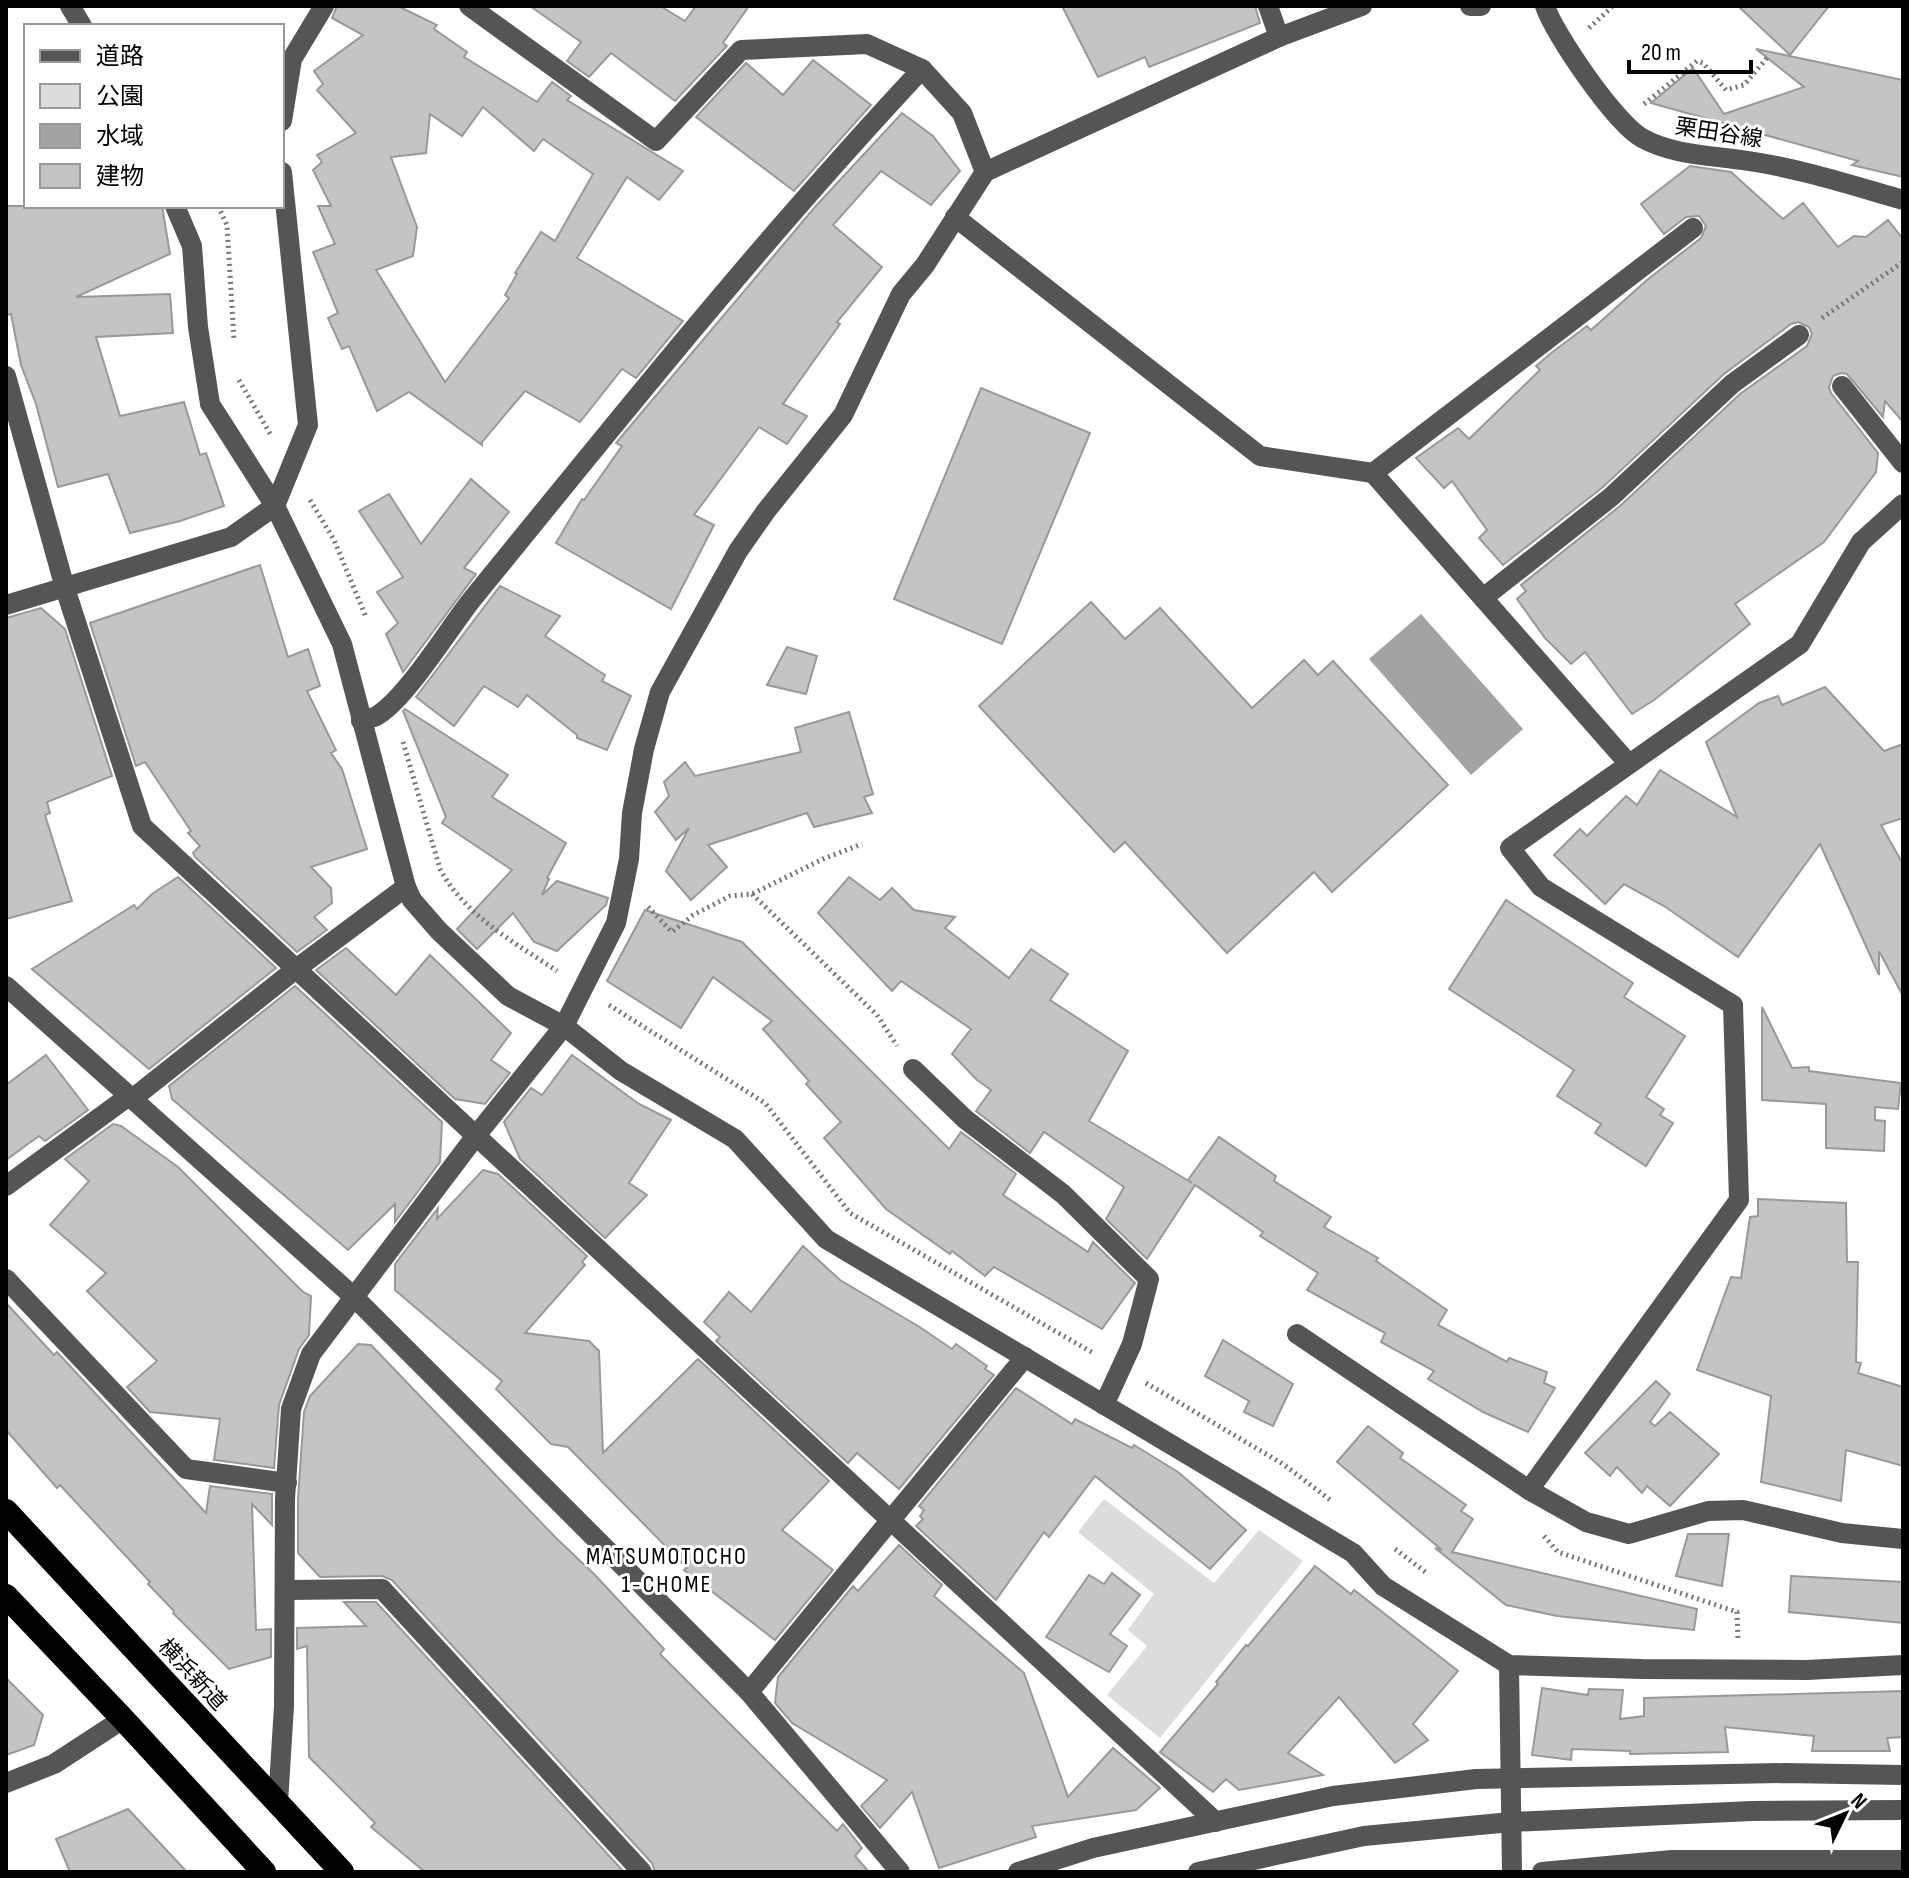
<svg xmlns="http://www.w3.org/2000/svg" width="1909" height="1878" font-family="'Sofia Sans Condensed','Noto Sans JP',sans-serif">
  <rect width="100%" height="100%" fill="#fff"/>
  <polygon fill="#dcdcdc" points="1104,1499 1214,1583 1259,1530 1303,1561 1160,1738 1107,1695 1147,1646 1128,1630 1154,1594 1078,1532"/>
  <polygon fill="#a3a3a3" points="1421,614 1523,729 1471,775 1369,659"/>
  <g fill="#c4c4c4" stroke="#999" stroke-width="2" fill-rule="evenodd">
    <path d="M337,6H398L437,25L434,29L467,52L464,57L537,102L552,82L571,96L567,100L683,171L659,200L627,177L577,258L683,321L636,378L622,369L580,422L525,391L482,442V445L409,392L377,411L349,346L342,349L328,318L338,313L313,252L335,244L318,206H331L313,170L322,162L317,155L356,133L317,90L323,84L314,71L363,35L332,18ZM483,107L534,151L543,139L593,174L555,241L541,232L515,273L517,274L505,295L509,298L445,382L376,270L413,256L417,227L391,157L426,153L430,114L462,136Z"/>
    <polygon points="530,6 660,6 685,21 696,6 749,6 723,43 727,46 675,101 611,53 589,77 567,61 581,42"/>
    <polygon points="1062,6 1255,6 1260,23 1149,67 1145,57 1098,77"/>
    <polygon points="1738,6 1829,6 1790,55"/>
    <polygon points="1756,49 1903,80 1903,177 1852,165 1858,161 1651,103 1693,68 1724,114 1804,87"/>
    <polygon points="813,60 871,105 794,191 696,117 746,63 783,95"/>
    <polygon points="902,113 933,136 960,171 931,205 881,171 833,225 882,267 837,322 840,324 783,404 807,416 787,444 759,427 694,515 714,525 671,609 556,543 582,499 584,500 622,446 616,443 815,207"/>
    <polygon points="1690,166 1731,172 1783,219 1803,203 1838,247 1854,236 1866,237 1888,220 1903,239 1903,422 1885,401 1883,417 1847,374 1841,373 1833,376 1829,387 1831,393 1878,453 1876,472 1824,542 1735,604 1750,624 1654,700 1632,714 1585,652 1571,664 1545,638 1517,599 1526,591 1521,585 1620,506 1740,394 1807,346 1812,334 1809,327 1798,322 1791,324 1724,374 1603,487 1503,565 1479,538 1487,530 1452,481 1444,488 1416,458 1458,428 1469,439 1540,370 1536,366 1550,354 1587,326 1591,330 1647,280 1701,238 1706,226 1699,216 1686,217 1664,234 1641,204"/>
    <polygon points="6,206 162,206 170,254 76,297 170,294 173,333 96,337 120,416 184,402 200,455 206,453 224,506 180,521 130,533 108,474 58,487 36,404 21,365 11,314 6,315"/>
    <polygon points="981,388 1090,433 1002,644 894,599"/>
    <polygon points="471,479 509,512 464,568 476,574 403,672 386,634 398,623 377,592 403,577 359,511 389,494 421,544"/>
    <polygon points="260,565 288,657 308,649 320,686 307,691 336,750 331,753 342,769 367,849 311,867 331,888 332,903 314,917 327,930 297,952 195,857 193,853 200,846 188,833 191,831 145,762 136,766 90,623"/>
    <polygon points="500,586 560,616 545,636 605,675 602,681 631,696 607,750 577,738 577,735 527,695 518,707 484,686 454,726 416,697"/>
    <polygon points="1091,602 1125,639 1160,608 1252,708 1304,660 1318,675 1333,661 1448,785 1332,892 1314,872 1227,953 1125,842 1114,852 979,706"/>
    <polygon points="41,608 65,629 112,776 47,802 50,813 45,815 72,901 6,919 6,618"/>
    <polygon points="787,647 817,656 806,694 767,685"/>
    <polygon points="1825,687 1884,751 1903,744 1903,818 1881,825 1903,864 1903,996 1879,951 1879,975 1820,844 1738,957 1664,906 1624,884 1605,904 1554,855 1580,829 1587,836 1626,796 1637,805 1660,770 1737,817 1706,742 1759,703 1778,696 1782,705"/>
    <polygon points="405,709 508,775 492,797 566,843 547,878 549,879 542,895 557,881 608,898 606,905 557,951 534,942 513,913 477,949 457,929 512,870 442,823 446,817 403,711"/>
    <polygon points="849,712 873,794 864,797 872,813 814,827 807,813 708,845 727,867 691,900 666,871 689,828 676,840 655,812 669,796 664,782 685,762 695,776 801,752 795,728"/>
    <polygon points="178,877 276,968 149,1069 32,969 134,905 137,909 152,894"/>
    <polygon points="849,877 880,900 892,888 914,910 955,917 945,928 1009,978 1031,949 1068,974 1050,1000 1128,1051 1089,1121 1192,1183 1188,1180 1219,1137 1276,1176 1274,1181 1331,1217 1324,1227 1378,1258 1376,1261 1447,1310 1438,1325 1507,1362 1509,1358 1547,1372 1544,1383 1555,1388 1528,1432 1483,1412 1428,1379 1434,1371 1381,1342 1385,1333 1307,1290 1318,1273 1260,1236 1263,1232 1195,1185 1147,1259 1106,1219 1124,1187 1044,1132 1030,1153 976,1111 991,1090 977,1080 952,1054 971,1029 901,981 892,991 818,913"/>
    <polygon points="1506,900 1633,983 1624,997 1685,1036 1646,1097 1664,1109 1660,1115 1673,1123 1646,1166 1595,1133 1601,1124 1557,1096 1574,1070 1449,989"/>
    <polygon points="645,910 742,942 949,1149 961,1132 1016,1174 1003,1195 1088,1252 1093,1242 1135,1283 1102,1329 994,1267 985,1276 952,1251 950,1254 886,1209 824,1138 841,1122 806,1084 809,1081 763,1029 772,1021 713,977 681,1028 607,981"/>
    <polygon points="346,948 396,995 430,955 511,1033 491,1060 510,1073 485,1104 455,1099 316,970"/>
    <polygon points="295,986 442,1122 440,1162 395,1222 395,1204 348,1250 172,1099 169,1086"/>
    <polygon points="1762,1007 1792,1068 1809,1067 1809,1071 1901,1083 1898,1109 1875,1107 1875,1120 1885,1121 1884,1151 1826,1148 1826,1104 1762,1100"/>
    <polygon points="46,1055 88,1110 45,1141 39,1136 6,1160 6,1085"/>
    <polygon points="572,1055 639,1104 671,1120 629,1183 647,1195 605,1238 520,1159 504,1122 531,1088 542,1095"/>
    <polygon points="113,1124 121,1126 178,1167 303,1292 311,1296 309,1335 299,1349 279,1405 274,1468 214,1460 220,1419 150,1412 127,1387 157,1361 87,1291 106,1273 50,1225 89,1181 65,1159"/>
    <polygon points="483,1170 498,1174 587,1256 582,1262 585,1265 525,1333 589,1341 599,1351 603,1453 698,1359 829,1481 782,1530 833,1570 775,1640 684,1570 687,1568 568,1447 551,1444 496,1389 502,1381 395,1290 395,1264 438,1208 437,1219"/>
    <polygon points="1758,1199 1846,1203 1847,1262 1858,1262 1856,1362 1861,1363 1858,1373 1903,1387 1903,1466 1846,1450 1841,1501 1761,1482 1771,1396 1697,1370 1731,1277 1741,1278 1750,1217 1758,1216"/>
    <polygon points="803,1246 840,1280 918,1326 952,1349 956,1344 987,1366 985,1369 994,1375 899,1489 857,1453 848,1463 716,1341 720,1337 704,1322 729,1292 751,1312"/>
    <polygon points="6,1303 54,1355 57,1352 206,1513 210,1486 272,1494 272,1525 252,1504 256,1630 271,1629 271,1657 229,1669 173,1613 174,1611 148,1584 150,1582 60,1485 57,1488 6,1430"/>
    <polygon points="1223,1340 1293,1384 1273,1426 1244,1412 1249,1401 1205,1376"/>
    <polygon points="358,1344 371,1345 556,1538 594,1574 664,1649 660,1654 837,1831 843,1824 862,1848 855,1856 869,1872 655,1872 652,1863 392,1580 382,1576 320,1577 298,1553 298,1499 304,1412 310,1396"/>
    <polygon points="1656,1381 1670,1394 1650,1422 1655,1426 1670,1412 1719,1454 1670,1506 1647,1486 1642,1493 1617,1467 1610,1476 1585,1453"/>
    <polygon points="1016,1388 1072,1424 1075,1419 1132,1448 1134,1445 1178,1472 1246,1530 1210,1569 1095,1476 1049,1537 1044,1532 996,1600 916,1526 923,1519 920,1516 924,1510 919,1506"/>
    <polygon points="1368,1426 1403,1453 1400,1458 1466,1505 1461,1511 1473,1519 1452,1552 1697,1609 1694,1630 1557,1616 1506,1605 1435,1548 1442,1550 1337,1462"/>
    <polygon points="1688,1534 1729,1534 1722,1586 1676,1576"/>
    <polygon points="899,1545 942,1585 934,1596 1024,1673 1068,1797 1113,1748 1160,1788 1136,1810 1032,1826 1036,1837 939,1868 912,1792 880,1828 861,1806 887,1780 792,1723 775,1703 778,1677 853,1586 858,1591"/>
    <polygon points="1315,1566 1351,1594 1354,1590 1458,1671 1413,1724 1428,1740 1395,1763 1339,1697 1288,1753 1323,1775 1239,1790 1226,1779 1213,1792 1160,1752 1218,1684 1216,1682 1246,1645 1248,1646"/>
    <polygon points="1112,1573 1140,1595 1110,1634 1127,1646 1109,1672 1046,1637 1089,1575 1104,1584"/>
    <polygon points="1791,1576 1903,1582 1903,1623 1789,1612"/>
    <polygon points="344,1602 376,1602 624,1872 425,1872 371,1827 375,1823 309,1757 307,1646 297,1649 297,1628 366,1626"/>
    <polygon points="6,1678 43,1715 34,1745 6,1755"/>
    <polygon points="1542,1688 1588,1695 1589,1689 1623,1690 1620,1719 1644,1716 1644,1698 1903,1691 1903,1737 1887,1738 1890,1751 1812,1751 1814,1736 1725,1727 1728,1752 1630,1754 1630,1751 1572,1749 1571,1760 1532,1755"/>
    <polygon points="128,1809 187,1872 70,1872 56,1839"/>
  </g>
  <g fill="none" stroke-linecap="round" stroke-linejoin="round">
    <g stroke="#777" stroke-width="5" stroke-dasharray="2 4" stroke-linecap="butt">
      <polyline points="1589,28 1612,7"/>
      <polyline points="1644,104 1697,61 1703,63 1726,90 1744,85 1767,58"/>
      <polyline points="218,206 227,225 234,339"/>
      <polyline points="1822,318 1903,262"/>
      <polyline points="239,380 272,437"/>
      <polyline points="310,500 334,540 366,617"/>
      <path d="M403,742L440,869C465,916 514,942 557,971"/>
      <polyline points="752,894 877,1015 897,1046"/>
      <polyline points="648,907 672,932 693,915 730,896 752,894 823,859 862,844"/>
      <polyline points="609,1005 765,1103 850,1213 1095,1354"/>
      <polyline points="1146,1383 1283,1464 1333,1502"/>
      <polyline points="1544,1536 1558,1552 1737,1612 1738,1640"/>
      <polyline points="1395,1549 1428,1574"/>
    </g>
    <g stroke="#555" stroke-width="20">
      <polyline points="70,6 82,26"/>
      <polyline points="1268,6 1279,37"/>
      <polyline points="1470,6 1481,6"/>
      <path d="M1545,6C1554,34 1616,124 1642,138C1676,157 1717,155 1755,162C1805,170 1854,186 1903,200"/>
      <polyline points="282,121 292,59 324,6"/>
      <polyline points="985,172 1279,37 1362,6"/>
      <polyline points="175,206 192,246 198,327 210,404 275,506 342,644 406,887 412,900 439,931 508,996 564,1026 621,1071 735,1139 826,1239 1353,1553 1383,1586 1509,1665 1642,1669 1807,1670 1903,1665"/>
      <polyline points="955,217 1260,456 1373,473 1629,764"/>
      <polyline points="6,376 65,588 142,826 1216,1822"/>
      <polyline points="1842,386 1903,463"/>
      <polyline points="1373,473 1693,228"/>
      <polyline points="1483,598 1611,497 1732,384 1799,335"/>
      <polyline points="6,605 231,537 275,506 308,425 282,172"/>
      <path d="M361,721C366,719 374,718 378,715C406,698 448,630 470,602C617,421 763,239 922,69"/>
      <polyline points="6,986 354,1297 749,1692 900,1872"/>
      <polyline points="913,1069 965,1119 1063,1194 1149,1279 1132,1344 1104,1405"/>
      <polyline points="132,1099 296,969 406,887"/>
      <polyline points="6,1186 129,1096"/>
      <polyline points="6,1279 186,1469 287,1483"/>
      <polyline points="1297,1334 1529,1490 1586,1522 1629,1534 1708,1511 1743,1510 1842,1533 1903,1539"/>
      <polyline points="1529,1490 1739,1200 1733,1005 1541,887 1510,848 1800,644 1861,542 1903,504"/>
      <polyline points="286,1590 382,1589 642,1872"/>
      <polyline points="1509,1665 1512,1872"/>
      <polyline points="749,1692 1025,1357"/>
      <polyline points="6,1783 54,1764 123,1719"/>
      <polyline points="278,1803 284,1706 285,1499 291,1409 311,1354 475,1137 564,1026 616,923 629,859 632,813 644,749 660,692 738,551 766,511 843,415 901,294 925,265 985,172 962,113 922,69 867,44 741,50 656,141 469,6"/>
      <polyline points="1018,1872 1093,1848 1333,1796 1476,1779 1785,1773 1903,1775"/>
      <polyline points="1198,1872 1364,1836 1511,1822 1752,1811 1903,1810"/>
      <polyline points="1542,1872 1672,1860 1903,1860"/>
    </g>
    <g stroke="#000" stroke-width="24">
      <polyline points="6,1511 342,1872"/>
      <polyline points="6,1596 123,1719 264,1872"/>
    </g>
  </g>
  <g text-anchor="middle" stroke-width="6" stroke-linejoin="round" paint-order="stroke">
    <g font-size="22" fill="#000" stroke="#fff">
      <text transform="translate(1719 132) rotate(9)" y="8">栗田谷線</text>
      <text transform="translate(193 1674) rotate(47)" y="8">横浜新道</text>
    </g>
    <g font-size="24" letter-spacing="2" fill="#000" stroke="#fff">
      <text x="667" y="1564">MATSUMOTOCHO<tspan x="667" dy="28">1-CHOME</tspan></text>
    </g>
  </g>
  <rect width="1909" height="1878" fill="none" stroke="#000000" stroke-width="16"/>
  <rect x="24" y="24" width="260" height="184" fill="#ffffff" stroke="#999999" stroke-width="2"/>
  <rect x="40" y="50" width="40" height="12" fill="#555555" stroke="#999999" stroke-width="2"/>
  <text x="96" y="64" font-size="24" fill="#000000">道路</text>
  <rect x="40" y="84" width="40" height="24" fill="#dcdcdc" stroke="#999999" stroke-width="2"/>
  <text x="96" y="104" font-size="24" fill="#000000">公園</text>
  <rect x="40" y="124" width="40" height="24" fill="#a3a3a3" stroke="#999999" stroke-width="2"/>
  <text x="96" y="144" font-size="24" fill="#000000">水域</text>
  <rect x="40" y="164" width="40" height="24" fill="#c4c4c4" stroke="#999999" stroke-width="2"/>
  <text x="96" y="184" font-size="24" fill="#000000">建物</text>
  <g transform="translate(1845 1814) rotate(47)" stroke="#ffffff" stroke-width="6" paint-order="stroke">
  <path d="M0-6L14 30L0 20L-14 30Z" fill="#000000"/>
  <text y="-12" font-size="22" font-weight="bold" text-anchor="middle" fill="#000000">N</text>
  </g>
  <path d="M1629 60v12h122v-12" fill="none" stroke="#000000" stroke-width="4"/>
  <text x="1641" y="60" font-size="24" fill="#000000" stroke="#ffffff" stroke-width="6" paint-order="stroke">20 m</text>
</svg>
